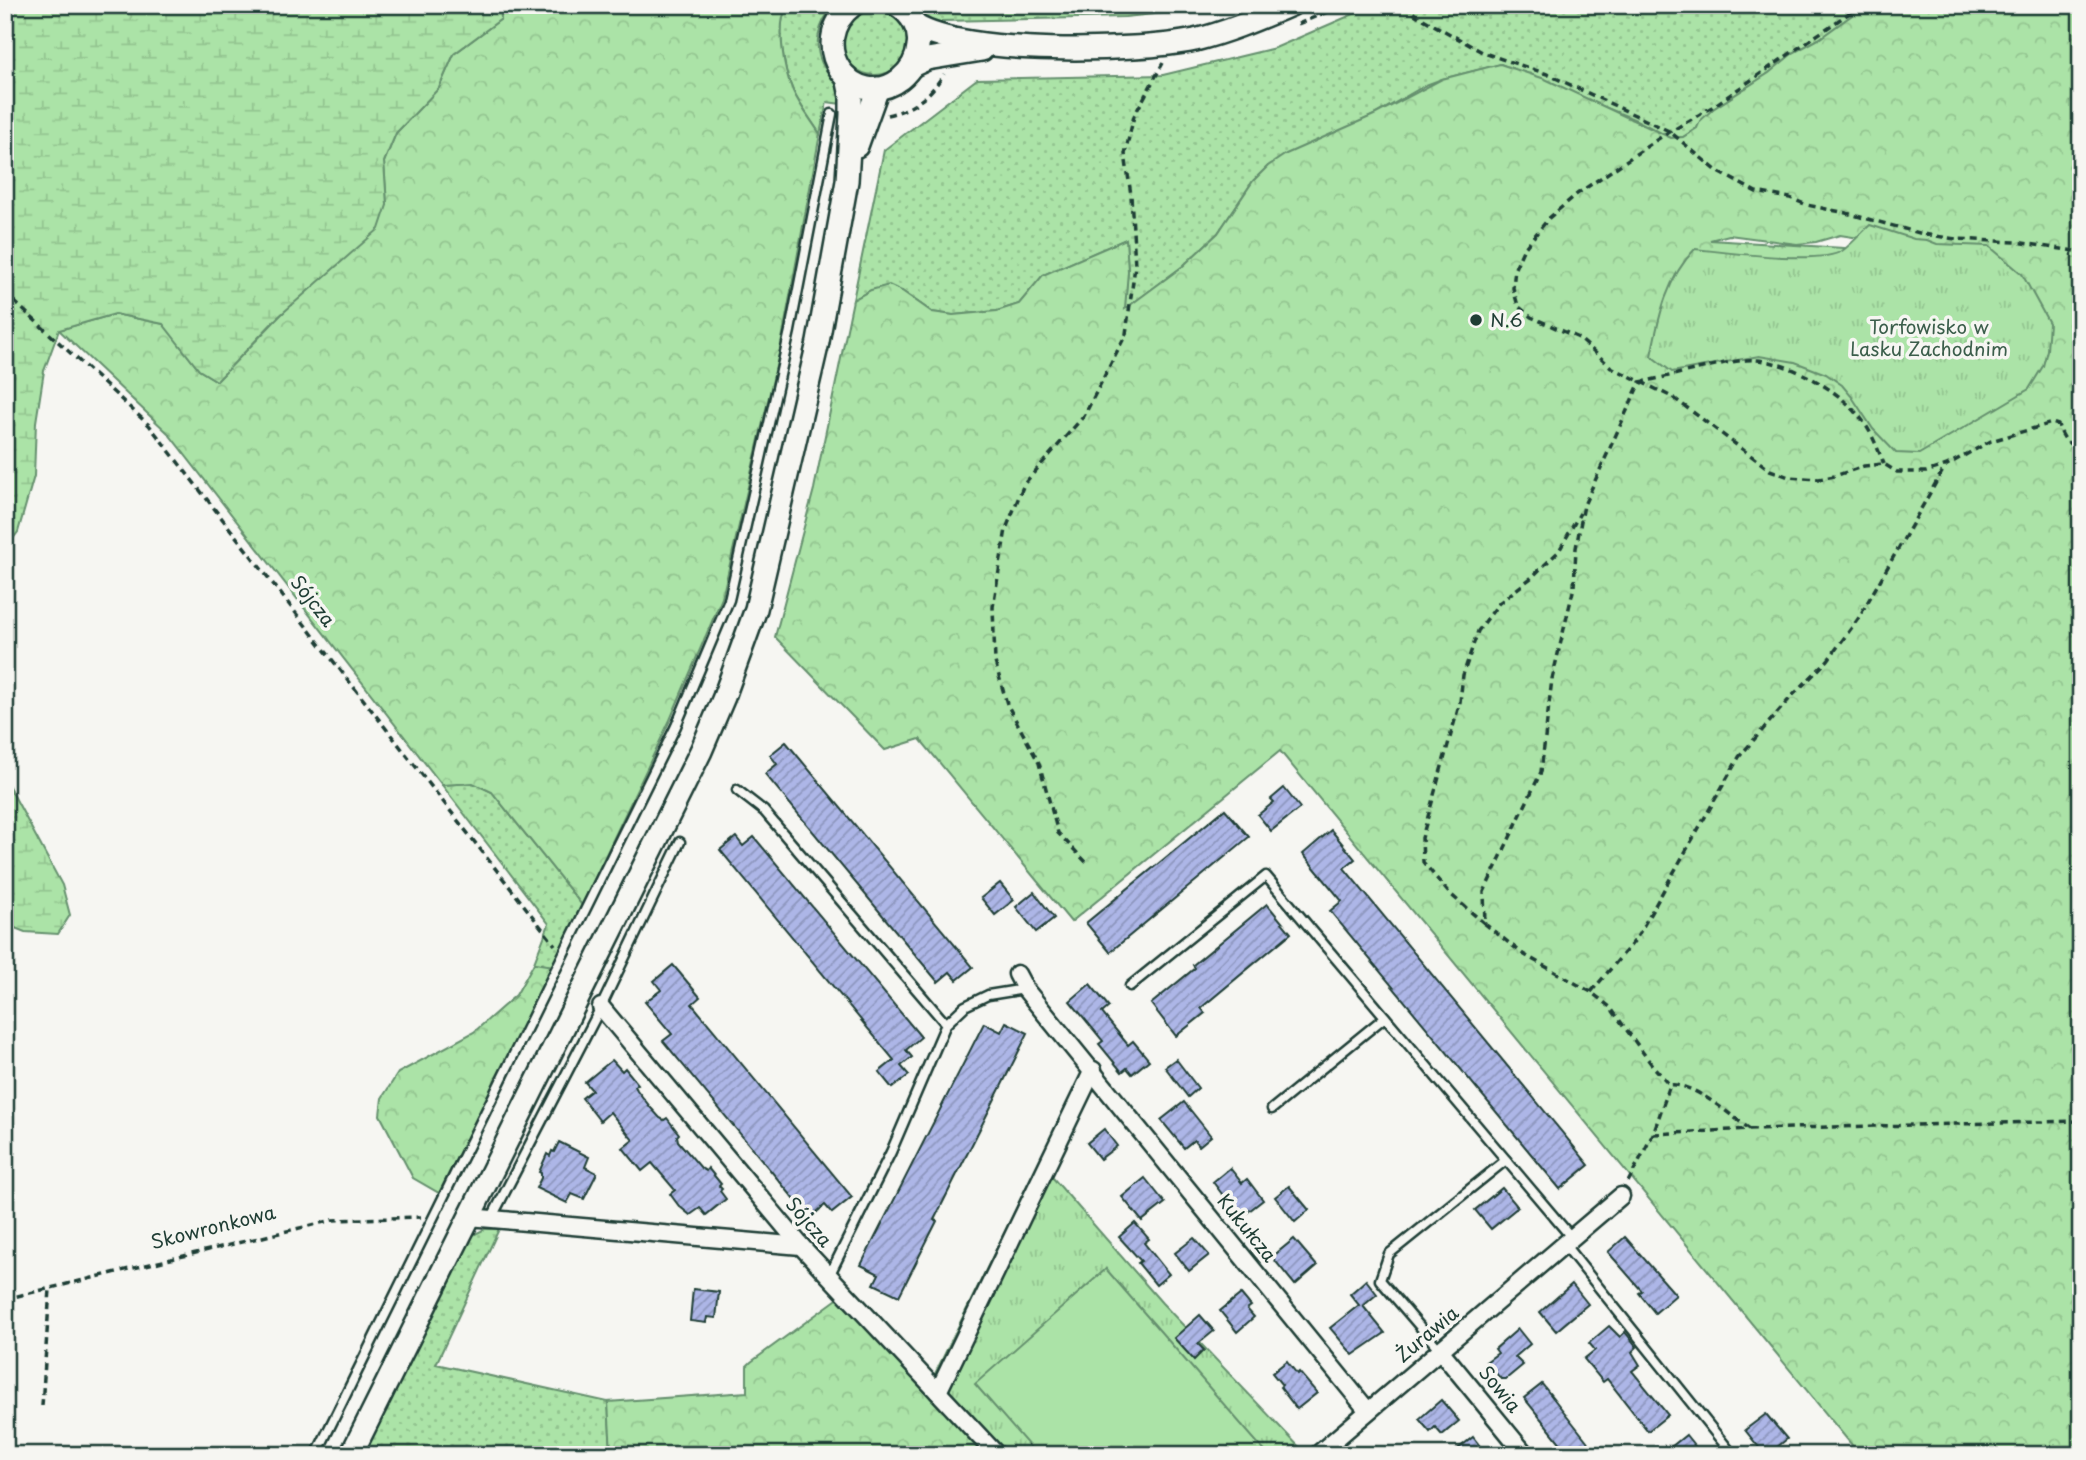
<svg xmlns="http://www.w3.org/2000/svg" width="2086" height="1460" font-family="'Playpen Sans',sans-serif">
  <defs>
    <pattern id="grass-dots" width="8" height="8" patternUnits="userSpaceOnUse" patternTransform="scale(1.75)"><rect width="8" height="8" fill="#abe3a7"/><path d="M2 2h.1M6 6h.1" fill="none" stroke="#93c490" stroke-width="1.8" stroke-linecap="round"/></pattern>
    <pattern id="forest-crowns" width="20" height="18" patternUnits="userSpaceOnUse" patternTransform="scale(1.75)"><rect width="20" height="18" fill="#abe3a7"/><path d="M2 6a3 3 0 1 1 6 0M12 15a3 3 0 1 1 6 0" fill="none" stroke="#93c490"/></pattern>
    <pattern id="wetland-marsh" width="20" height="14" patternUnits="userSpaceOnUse" patternTransform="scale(1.75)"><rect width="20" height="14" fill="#abe3a7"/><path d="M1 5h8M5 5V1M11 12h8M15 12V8" fill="none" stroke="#93c490"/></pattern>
    <pattern id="park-tufts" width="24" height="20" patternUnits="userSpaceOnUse" patternTransform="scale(1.75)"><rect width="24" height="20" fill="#abe3a7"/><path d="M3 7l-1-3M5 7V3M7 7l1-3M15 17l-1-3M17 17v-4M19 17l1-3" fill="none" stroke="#93c490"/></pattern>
    <pattern id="building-hatch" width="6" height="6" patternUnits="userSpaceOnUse" patternTransform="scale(1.75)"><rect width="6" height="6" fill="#adb6e7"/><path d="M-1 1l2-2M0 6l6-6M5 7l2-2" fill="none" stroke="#8c95bc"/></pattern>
  </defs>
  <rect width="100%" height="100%" fill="#f6f6f2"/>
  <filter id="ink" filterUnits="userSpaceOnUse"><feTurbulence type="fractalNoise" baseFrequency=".0143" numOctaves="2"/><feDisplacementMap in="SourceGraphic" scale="14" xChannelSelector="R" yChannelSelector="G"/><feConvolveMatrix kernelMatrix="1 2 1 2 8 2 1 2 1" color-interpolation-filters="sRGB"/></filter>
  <g filter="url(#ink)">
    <g fill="url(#grass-dots)" stroke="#65906e" stroke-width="2">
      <path d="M788,5H835C818,22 811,49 826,70C834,82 841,89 842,104L827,102L820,134C811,120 800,106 793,91C784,71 775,23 788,5Z"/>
      <polygon points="916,5 1202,5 1183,11 1125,17 942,21 941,27 927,20"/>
      <polygon points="1380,5 1866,5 1819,39 1793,53 1769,73 1713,109 1697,128 1683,137 1671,138 1636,120 1501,64 1442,79 1426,85 1374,115 1268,166 1253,181 1218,233 1183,266 1124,310 1128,271 1126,239 1043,275 1019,304 997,311 953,315 932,312 902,291 871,290 853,300 884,150 977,79 1163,75 1275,48 1356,13"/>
      <circle cx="875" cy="43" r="32"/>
      <polygon points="473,783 492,792 582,905 553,966 534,963 549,924 442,785"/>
      <polygon points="485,1229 499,1229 436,1364 608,1402 611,1452 609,1455 363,1455 469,1237"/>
    </g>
    <g fill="url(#forest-crowns)" stroke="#65906e" stroke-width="2" fill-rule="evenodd">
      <path d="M500,5H788C775,24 784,71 793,91C800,106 811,120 820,134L781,345L722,598L670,720L582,905L492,792L473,783L442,785L168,433L59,330L115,314L164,324L199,370L217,381L387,205L384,162L396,133L439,88L454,54L501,19Z"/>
      <path d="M1866,5H2081V1455H1860L1280,751L1071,922L920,739L885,750L775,637L814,489L853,300L871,290L889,285L902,291L932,312L953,315L997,311L1019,304L1043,275L1126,239L1128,271L1125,309L1183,266L1218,233L1253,181L1268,166L1286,154L1374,115L1442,79L1500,64L1545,79L1671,138L1683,137L1697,128L1700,121L1713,109L1769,73L1793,53L1819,39ZM1729,235L1797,244L1816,242L1840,235L1976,256L1710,240Z"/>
      <polygon points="534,963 553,966 439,1193 413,1178 380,1115 382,1098 398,1073 474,1032 516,995"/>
      <polygon points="840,1297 985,1455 609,1455 611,1452 608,1402 747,1392 747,1366 751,1362"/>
    </g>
    <g fill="url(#wetland-marsh)" stroke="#65906e" stroke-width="2">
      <polygon points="5,5 500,5 501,19 454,54 439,88 396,133 384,162 387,205 379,229 277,318 217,381 199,370 163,324 115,314 59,330 44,371 36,422 34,476 18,532 5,549"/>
      <polygon points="5,779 62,885 70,915 58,934 25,932 5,924"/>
    </g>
    <g fill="url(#park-tufts)" stroke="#65906e" stroke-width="2">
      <path d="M1870,225L1914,239L1927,240L1937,244L1989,246L2022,274L2049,323L2047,350L2043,366L2029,389L1919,454L1896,453L1873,429L1852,397L1842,385L1826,374L1795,362L1759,356L1672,372L1651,356C1659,316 1666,279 1695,249C1724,252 1820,265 1842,251C1852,244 1861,233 1870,225Z"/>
      <polygon points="1039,1162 1162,1303 1303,1451 1298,1455 985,1455 926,1392"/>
    </g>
    <polygon fill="#abe3a7" stroke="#65906e" stroke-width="2" points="1106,1269 1268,1455 1037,1455 975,1384"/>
    <g fill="url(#building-hatch)" stroke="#1f3d34" stroke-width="2">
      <polygon points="786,742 973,967 957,980 950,972 938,982 765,774 777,764 770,755"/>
      <polygon points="1284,788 1300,808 1271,831 1258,815 1274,802 1271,799"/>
      <polygon points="1225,809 1249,837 1110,952 1086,923"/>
      <polygon points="1331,830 1355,859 1344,868 1589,1165 1560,1189 1330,911 1342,901 1303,854"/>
      <polygon points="736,837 743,846 754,837 921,1037 906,1050 912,1057 901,1066 909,1075 892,1088 879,1072 894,1060 720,850"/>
      <polygon points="1000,883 1014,900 995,915 981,898"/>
      <polygon points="1034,892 1054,918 1036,932 1016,907"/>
      <polygon points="1267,904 1291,933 1201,1008 1205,1013 1176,1036 1151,1004 1195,968 1193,965"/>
      <polygon points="673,965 700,997 692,1004 852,1197 832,1213 825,1205 810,1218 663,1041 672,1034 645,1002 661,990 654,981"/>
      <polygon points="1090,984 1109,1007 1102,1013 1128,1045 1133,1041 1149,1060 1132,1074 1127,1068 1122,1072 1099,1044 1103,1041 1070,1001"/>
      <polygon points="1006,1022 1028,1033 934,1220 937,1221 899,1296 874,1284 879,1274 861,1265 984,1023 1001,1032"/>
      <polygon points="1176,1059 1198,1088 1188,1097 1165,1067"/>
      <polygon points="612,1060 622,1071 625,1068 638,1084 635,1086 637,1090 651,1108 660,1118 664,1120 667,1118 679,1134 677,1136 678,1141 701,1168 706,1171 708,1168 721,1184 719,1186 722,1189 720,1191 726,1199 706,1215 700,1208 690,1215 679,1206 670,1194 675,1190 652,1163 642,1171 623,1148 633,1140 610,1112 600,1121 582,1098 592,1090 585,1082"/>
      <polygon points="1184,1102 1211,1136 1199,1146 1194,1140 1184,1148 1161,1120"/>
      <polygon points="1104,1129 1117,1146 1100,1159 1087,1143"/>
      <polygon points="559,1142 589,1157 585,1167 597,1173 584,1199 572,1194 567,1203 536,1188 541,1178 541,1173 539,1172 547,1154 550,1156 552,1151 554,1152"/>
      <polygon points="1230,1168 1242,1183 1247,1179 1263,1200 1240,1218 1213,1182"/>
      <polygon points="1145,1178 1165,1203 1142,1221 1122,1197"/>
      <polygon points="1289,1186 1309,1210 1295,1222 1275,1197"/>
      <polygon points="1502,1188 1518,1207 1491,1229 1475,1210"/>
      <polygon points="1135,1223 1149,1239 1144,1243 1169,1274 1156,1285 1138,1263 1141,1261 1119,1237"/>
      <polygon points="1625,1237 1676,1295 1655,1313 1639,1293 1642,1291 1608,1252"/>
      <polygon points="1194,1238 1209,1255 1189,1271 1175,1253"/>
      <polygon points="1294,1239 1317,1266 1295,1285 1272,1257"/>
      <polygon points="1366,1280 1377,1294 1363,1306 1385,1333 1353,1355 1330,1328 1359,1305 1350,1294"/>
      <polygon points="1572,1284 1588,1304 1556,1331 1540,1312"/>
      <polygon points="693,1289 719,1292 716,1318 707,1317 706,1323 690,1321"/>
      <polygon points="1241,1294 1251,1306 1247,1309 1254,1317 1237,1332 1220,1311"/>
      <polygon points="1200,1315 1214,1331 1198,1344 1204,1350 1194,1360 1174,1338"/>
      <polygon points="1609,1326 1620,1337 1625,1332 1637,1347 1632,1352 1640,1365 1632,1371 1668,1415 1648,1431 1607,1379 1603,1382 1584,1359 1595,1350 1589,1343"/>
      <polygon points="1518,1329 1530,1344 1515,1357 1523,1365 1506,1379 1501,1379 1486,1362 1498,1353 1495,1349"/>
      <polygon points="1287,1361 1297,1374 1299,1372 1317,1393 1297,1409 1280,1387 1282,1385 1272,1373"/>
      <polygon points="1542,1384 1587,1441 1597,1455 1570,1455 1524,1398"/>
      <polygon points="1441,1400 1459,1421 1442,1435 1435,1427 1430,1432 1419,1419"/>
      <polygon points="1766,1414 1787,1439 1768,1455 1765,1455 1745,1430"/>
      <polygon points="1686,1435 1702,1455 1661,1455"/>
      <polygon points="1473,1437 1487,1455 1450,1455"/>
    </g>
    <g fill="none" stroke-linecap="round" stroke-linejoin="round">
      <defs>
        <g id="service">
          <polyline points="737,790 764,811 946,1024"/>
          <polyline points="1130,986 1266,876 1572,1238"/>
          <polyline points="1272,1109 1385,1017"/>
          <polyline points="491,1219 601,1007 680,842"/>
          <polyline points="1564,1244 1733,1455"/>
          <polyline points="829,1276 891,1152 946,1024 965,1006 988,995 1025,989"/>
          <polyline points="1440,1350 1380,1280 1389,1254 1506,1160"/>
          <polyline points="316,1455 676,726 729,600 790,331 832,114"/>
        </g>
        <g id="minor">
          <polyline points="1017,974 1025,989 1368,1411"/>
          <polyline points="601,1007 801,1246 997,1455"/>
          <polyline points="469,1217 801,1246"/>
          <polyline points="1440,1350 1526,1455"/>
          <polyline points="938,1392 1093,1070"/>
          <polyline points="1317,1455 1621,1196"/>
        </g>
        <g id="secondary">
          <path d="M853,5C802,45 855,114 900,79C911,70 917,60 918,46C921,30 911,14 897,5"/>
          <path d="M915,25C964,56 1137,52 1195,40C1228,32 1260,18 1291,5"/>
          <polyline points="912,66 927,59 982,50"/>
          <polyline points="857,146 878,88"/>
          <polyline points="351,1455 701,751 724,697 756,609 818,342 847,181 851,115 851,97 847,77"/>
        </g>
      </defs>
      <use href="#service" stroke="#1f3d34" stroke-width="13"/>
      <use href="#minor" stroke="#1f3d34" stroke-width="21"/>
      <use href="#secondary" stroke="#1f3d34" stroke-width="26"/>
      <g stroke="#1f3d34" stroke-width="3.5" stroke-dasharray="7 5" stroke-linecap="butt">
        <polyline points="1404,5 1416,15 1484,53 1547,74 1669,131 1717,171 1756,192 1790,198 1807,205 1846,213 1923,234 1956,239 2016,242 2081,252"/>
        <path d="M1861,5L1712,107L1658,139L1577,194L1549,218L1523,250L1515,268L1513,288L1518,306L1531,317L1579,338L1611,367L1674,398L1770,470L1789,477L1819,479L1835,476L1864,466L1884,464L1897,472H1926L1947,465L1991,441L2052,423L2058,425C2063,438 2067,445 2081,449"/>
        <polyline points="1298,24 1344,5"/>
        <path d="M887,115C914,109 929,97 944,74"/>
        <polyline points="5,293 149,425 555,945"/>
        <polyline points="1086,862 1058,833 1039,763 1007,704 995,662 993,607 1006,529 1024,484 1084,416 1126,334 1135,266 1131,195 1125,154 1134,116 1163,63"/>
        <polyline points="1485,924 1449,893 1423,862 1422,838 1460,702 1463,675 1478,631 1499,603 1531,578 1559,551 1580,513"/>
        <polyline points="1591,992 1636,939 1739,757 1791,697 1828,660 1858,619 1946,465"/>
        <path d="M1750,1129C1731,1116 1693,1082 1670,1085L1652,1065L1610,1007L1591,992L1523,954L1485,924L1484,892L1541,772L1552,679L1574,587L1576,548L1584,505L1640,382C1675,376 1710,364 1746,360C1782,357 1837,388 1859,416C1871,430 1877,447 1884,464"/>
        <polyline points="1653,1134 1750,1129 2081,1121"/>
        <polyline points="1628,1182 1653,1134 1670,1085"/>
        <polyline points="5,1299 333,1220 421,1217"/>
        <polyline points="42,1406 50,1289"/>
      </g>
      <use href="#service" stroke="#f6f6f2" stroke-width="8"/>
      <use href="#minor" stroke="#f6f6f2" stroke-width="16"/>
      <use href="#secondary" stroke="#f6f6f2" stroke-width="21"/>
    </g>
  </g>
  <circle fill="#1f3d34" stroke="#f6f6f2" stroke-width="2.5" cx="1476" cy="320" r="7"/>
  <g text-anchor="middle" stroke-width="7" stroke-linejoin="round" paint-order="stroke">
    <g font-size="19" fill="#1f3d34" stroke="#f6f6f2" text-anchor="start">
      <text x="1490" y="327">N.6</text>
    </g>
    <g font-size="19" fill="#3b5e4b" stroke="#f6f6f2">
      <text x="1929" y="334">Torfowisko w<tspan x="1929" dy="22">Lasku Zachodnim</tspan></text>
    </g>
    <g font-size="19" fill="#1f3d34" stroke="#f6f6f2">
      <text transform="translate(313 601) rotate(52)" y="7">Sójcza</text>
      <text transform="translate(809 1222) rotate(49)" y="7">Sójcza</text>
      <text transform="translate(213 1227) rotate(-14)" y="7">Skowronkowa</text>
      <text transform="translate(1247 1228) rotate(51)" y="7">Kukułcza</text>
      <text transform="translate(1427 1334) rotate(-40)" y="7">Żurawia</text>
      <text transform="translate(1500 1389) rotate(51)" y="7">Sowia</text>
    </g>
  </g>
  <rect width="2086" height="1460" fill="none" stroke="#f6f6f2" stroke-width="28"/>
  <rect x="14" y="14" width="2058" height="1432" fill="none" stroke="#1f3d34" stroke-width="2.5" filter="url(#ink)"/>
</svg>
